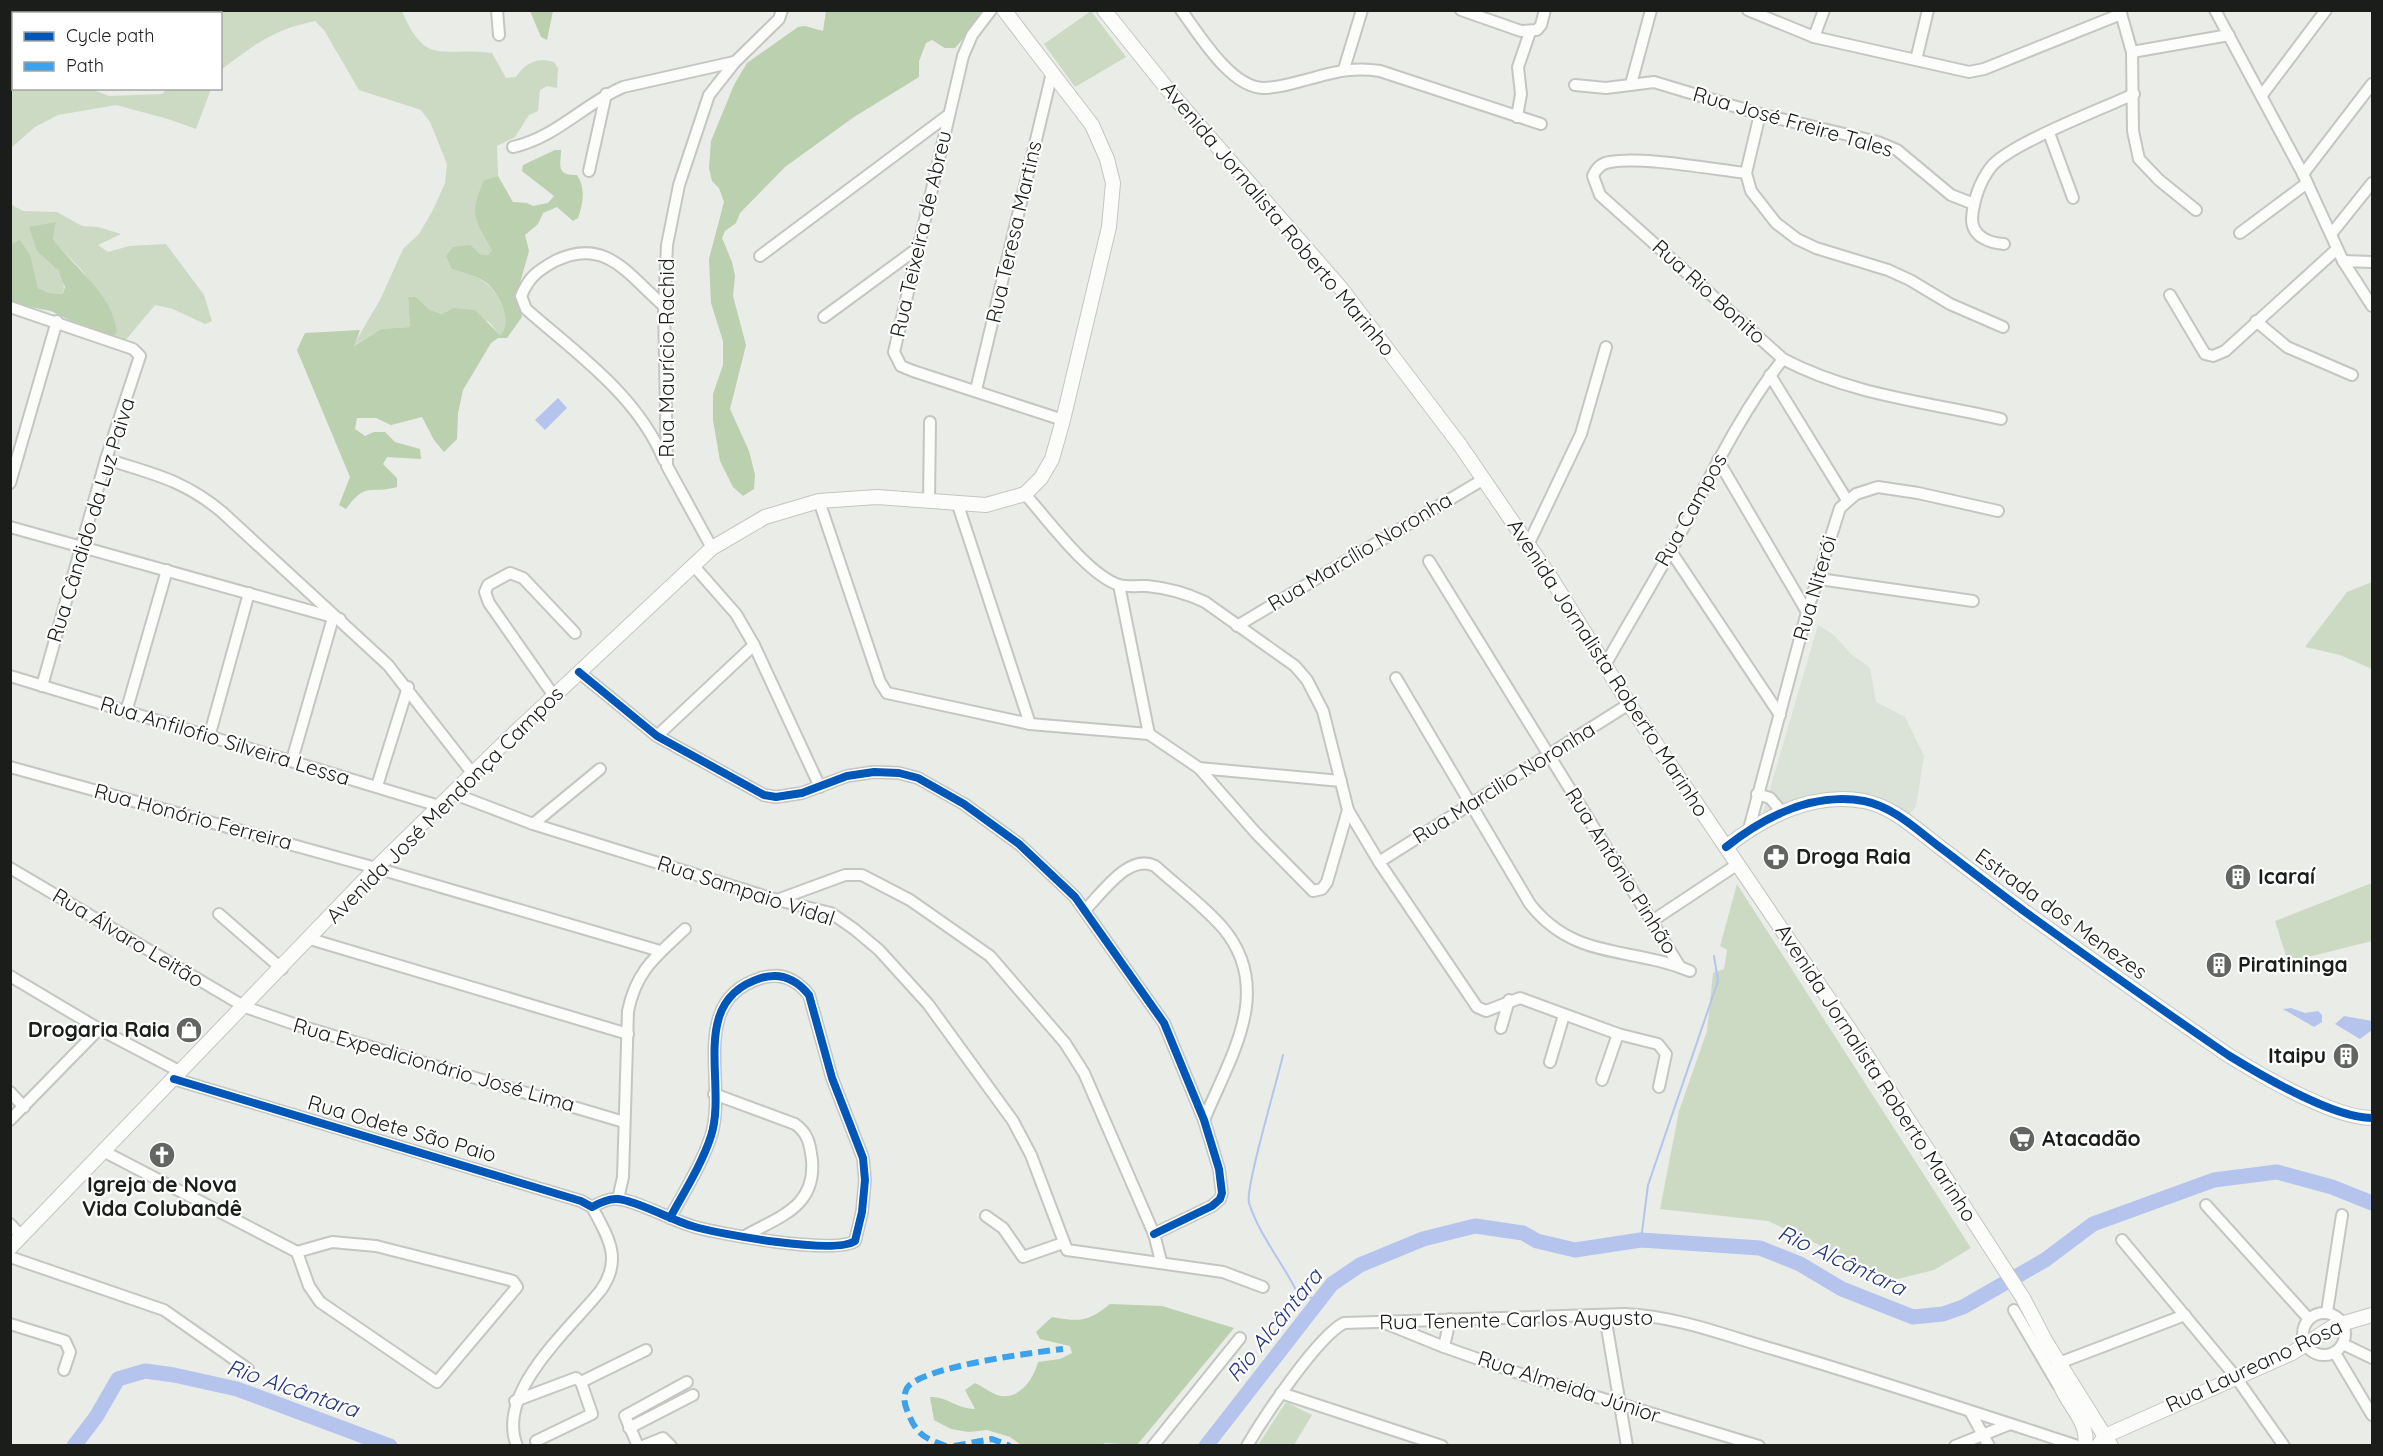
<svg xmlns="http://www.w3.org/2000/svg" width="2383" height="1456" font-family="Quicksand,sans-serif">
  <rect width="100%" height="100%" fill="#e9ece7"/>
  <polygon fill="#dbe2d7" points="1818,625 1834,635 1851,654 1870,668 1876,702 1905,717 1924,756 1916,806 1904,821 1866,804 1833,800 1760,823"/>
  <g fill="#ccdac4">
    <path d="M192,11H402C426,68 441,46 492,53L506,78L516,77C525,63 537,57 554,62L558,68L557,88L547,86L540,90L538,111L529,115L515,137L497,146L498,176L484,180L481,231L492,250L488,255L480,254L471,245L452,269C465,273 478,276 488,285C500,295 513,323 500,335L489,322L453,308L442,314L430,310L416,297H408L410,327L381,329L353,346L381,298L403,249L419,234L433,210L445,183L447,164L430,122L421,110L359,90L324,30L315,21C272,30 254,45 221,70L220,14L193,13Z"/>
    <polygon points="1091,11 1126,57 1075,87 1044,44"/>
    <polygon points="11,58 13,59 14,88 91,89 109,96 162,94 167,89 211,89 196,129 168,119 116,105 58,115 35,127 11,148"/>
    <path d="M10,204L23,211L57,212L82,226L98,227L121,234L98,245L108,252L129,246L166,244L204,295L212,321L205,324L173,309L155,305L124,342L109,340C104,322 101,301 92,285C83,267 65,256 53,239L56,222L37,251C51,260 68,275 63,294L49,293L38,288L31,257L11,245Z"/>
    <polygon points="2372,582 2372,669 2340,655 2305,647 2347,592"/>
    <polygon points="2372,883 2372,941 2288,962 2275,921"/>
    <polygon points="1737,884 1971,1248 1934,1270 1894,1280 1768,1221 1660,1209 1679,1111 1707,1031 1713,973 1724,969 1727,950 1720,946"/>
    <polygon points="1286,1402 1312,1415 1294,1445 1258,1445"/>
  </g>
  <g fill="#bad0ae">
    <polygon points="530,11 553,11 547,40 541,37"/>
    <polygon points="826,11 987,11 955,48 945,48 932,40 926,43 919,61 919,77 854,117 785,167 740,213 736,223 725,231 722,238 732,262 735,276 733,296 746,345 730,409 749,451 755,475 754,489 743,496 733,487 720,461 713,420 713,394 723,365 723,341 711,303 709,259 724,202 719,188 712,181 709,168 711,141 734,85 747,63 798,27 805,26 823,31"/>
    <path d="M555,150H561C561,164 555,176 577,175C586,188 583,204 578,218L573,221L557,207L543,213L538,224L525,235L529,251L516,297L522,317L507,338H498L491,343L463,390L458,413L457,439L444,452L434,440L422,417L391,425L376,418H357L355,429L365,436L374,432H385L395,442L420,449L421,459L387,457L383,464L397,478V487C369,495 367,480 346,509L339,505L350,477L297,350L305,333L360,330L354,346L381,329L410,327L408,297H416L430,310L442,314L453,308L475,310L500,335C513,323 500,295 488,284C478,276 464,273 452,269L446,256L453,247L471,245L480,254L488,255L492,250C474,219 469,215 484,180L498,176L513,202L527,203L533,206L548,203L554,196L522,171L523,165Z"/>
    <path d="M56,222L53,239C75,269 112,293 117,332L109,340L51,311L11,303L10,245L20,240L31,257L38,288L49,293L63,294L65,287L58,270L37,251L29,227Z"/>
    <path d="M1110,1304L1162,1306L1234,1328L1137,1445L1105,1443L1100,1446L1021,1445L1010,1437L987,1430L969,1432L951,1429L934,1420L930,1397C949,1397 954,1408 975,1409L965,1390L975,1383C982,1386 989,1392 997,1395C1018,1402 1034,1379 1038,1362L1060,1359L1072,1353L1070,1346L1040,1339L1036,1332L1052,1317C1080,1322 1088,1322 1110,1304Z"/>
  </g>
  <g fill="#b4c4ed">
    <polygon points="558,398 567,408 545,430 535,420"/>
    <polygon points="2291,1008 2305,1013 2318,1011 2322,1015 2322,1022 2314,1027 2283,1009"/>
    <polygon points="2344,1016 2372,1021 2372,1030 2360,1039 2335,1024"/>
  </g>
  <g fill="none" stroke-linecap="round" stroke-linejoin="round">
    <g stroke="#b4c4ed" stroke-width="2">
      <path d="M1283,1055C1278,1078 1245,1188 1249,1203C1260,1237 1284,1264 1299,1296L1320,1299"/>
      <polyline points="1641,1240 1648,1185 1718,981 1714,956"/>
    </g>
    <g stroke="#b4c4ed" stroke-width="15">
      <polyline points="74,1446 96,1417 118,1379 145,1371 174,1375 237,1389 390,1446"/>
      <polyline points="1206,1446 1332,1284 1360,1265 1423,1239 1475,1226 1523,1233 1537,1241 1575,1250 1641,1240 1760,1248 1800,1264 1842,1289 1913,1317 1943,1314 1963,1307 2045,1260 2093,1224 2214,1180 2277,1172 2332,1187 2372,1203"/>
    </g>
    <defs>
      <g id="minor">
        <polyline points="497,10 499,35"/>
        <polyline points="991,10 972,35 963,56 894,352 901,366 913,371 1063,420"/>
        <path d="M1181,10C1199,34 1230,87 1263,88C1280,88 1296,82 1313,78C1337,71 1356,67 1380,71L1541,124"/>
        <polyline points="1461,10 1521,31 1537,30 1541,25 1545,10"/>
        <polyline points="1748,10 1814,37 1969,72 1984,69 2121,14"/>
        <polyline points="2120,10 2132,52 2133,131 2139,159 2159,180 2196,210"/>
        <polyline points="2215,10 2303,174 2343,261 2372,306"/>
        <polyline points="1814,37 1824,10"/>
        <polyline points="2132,52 2229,35"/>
        <polyline points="1916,60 1928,10"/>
        <polyline points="1344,69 1362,10"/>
        <polyline points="1631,84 1651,10"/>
        <polyline points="1575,85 1606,88 1654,82 1760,114 1878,142 1897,150 1951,195 1974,204"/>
        <polyline points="2262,95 2326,10"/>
        <polyline points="1760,114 1746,173 1751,191 1776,223 1797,239 1816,248 1888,270 1910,280 1950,304 2003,327"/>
        <polyline points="1517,117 1521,94 1518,67 1530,32"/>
        <polyline points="2049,133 2073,198"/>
        <path d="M513,147C555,138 584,104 623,87L734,62"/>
        <polyline points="589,171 606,94"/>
        <path d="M1746,173C1711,169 1642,156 1610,162C1601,163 1596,169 1593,176L1600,195L1783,359C1851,395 1927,402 2001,419"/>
        <polyline points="2303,174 2372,84"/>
        <polyline points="2240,233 2307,183"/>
        <polyline points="2332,233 2372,183"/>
        <path d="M2004,244C1990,243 1972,237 1972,219C1973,201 1980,181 1991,167C2009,144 2102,109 2134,94"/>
        <polyline points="760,256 947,116"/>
        <polyline points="2343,261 2372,262"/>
        <polyline points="2170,295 2205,354 2213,356 2225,351 2337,249"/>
        <path d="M664,306C628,275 606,236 555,261C537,271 529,277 521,296L526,309C577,354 637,395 664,460"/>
        <polyline points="10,307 133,349 140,356 106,459 42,686"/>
        <polyline points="824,317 918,248"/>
        <polyline points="2256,321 2287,347 2352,375"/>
        <polyline points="1770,375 1847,500"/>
        <polyline points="976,390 1052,73"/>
        <path d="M106,459C153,474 184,480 222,512L388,665L473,774"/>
        <polyline points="1718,460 1807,612"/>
        <polyline points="10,483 57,321"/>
        <path d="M1025,494C1047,519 1088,575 1119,585C1127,587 1138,586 1147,586C1168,588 1186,593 1205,602L1295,666L1307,680L1323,711L1348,810L1379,862L1477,1007L1486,1011L1520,998L1618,1034L1658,1044L1666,1054L1659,1087"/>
        <polyline points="819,501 880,682 887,693 1030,724 1149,734 1199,768 1341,781"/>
        <polyline points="929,501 930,422"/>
        <polyline points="958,505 1030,724"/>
        <polyline points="10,527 340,619"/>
        <polyline points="1528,545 1581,434 1606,347"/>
        <polyline points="712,548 667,466 664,306 667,245 679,185 709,95 735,62 779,19 782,10"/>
        <polyline points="1670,550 1780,715"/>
        <polyline points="1429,561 1680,967"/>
        <polyline points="693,565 736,614 754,645 820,787"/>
        <polyline points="1819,579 1973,601"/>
        <polyline points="1119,585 1149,734"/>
        <polyline points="1237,626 1484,479"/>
        <path d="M1605,665C1632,617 1661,570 1687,521C1716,465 1744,408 1783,359"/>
        <polyline points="579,672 657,736 764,795 776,797 802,793 847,776 874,772 899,773 918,778 964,804 1019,844 1075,897 1164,1023 1204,1120 1219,1169 1222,1193 1220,1199 1212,1206 1154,1234"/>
        <polyline points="10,676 439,806"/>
        <path d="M1396,678L1530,904C1575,961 1630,946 1690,971"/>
        <polyline points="554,696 489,603 485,592 488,585 510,573 523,578 575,633"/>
        <polyline points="126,712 167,570"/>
        <polyline points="657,736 754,645"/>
        <polyline points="209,737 249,593"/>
        <polyline points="292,760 333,618"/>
        <polyline points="10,767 376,868 660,951"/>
        <polyline points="1199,768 1255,832 1313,891 1322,889 1327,882 1348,810"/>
        <polyline points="377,786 408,687"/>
        <polyline points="452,793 533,824 777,900 831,913 854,929 879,950 928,1004 1013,1121 1031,1155 1067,1250 1223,1272 1263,1287"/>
        <polyline points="1757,794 1770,798 1782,812"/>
        <polyline points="533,824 600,769"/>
        <polyline points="1749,829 1807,612 1840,508 1856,494 1878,487 1918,493 1998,511"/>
        <polyline points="1379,862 1629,704"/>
        <polyline points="10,868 245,1007 297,1025 624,1122"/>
        <polyline points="777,900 845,875 862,875 910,900 990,956 1065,1043 1084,1073 1154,1234 1161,1261"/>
        <path d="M1085,910C1103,892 1129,853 1155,866C1177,886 1203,905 1223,928C1275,990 1230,1057 1204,1120"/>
        <polyline points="219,914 282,969"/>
        <polyline points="1652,921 1738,864"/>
        <polyline points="310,939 628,1034"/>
        <polyline points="10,976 99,1029 181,1072"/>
        <polyline points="1501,1028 1509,1000"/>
        <polyline points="1550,1062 1564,1015"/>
        <path d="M174,1079L581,1201L592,1207C599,1203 609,1198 618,1199C638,1201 671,1220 692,1226C717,1234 835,1255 855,1241L862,1212L865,1180L863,1158L832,1078L809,995C797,980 781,972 761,978C687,1001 728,1084 711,1136C702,1164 684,1192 670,1218"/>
        <polyline points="1602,1080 1618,1034"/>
        <polyline points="10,1092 24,1107"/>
        <path d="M714,1094L795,1124C808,1133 810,1144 812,1160C816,1207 780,1216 745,1236"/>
        <polyline points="10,1120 99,1029"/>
        <polyline points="105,1152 297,1252"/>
        <path d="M618,1199L623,1177L628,1011C636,971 656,956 685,929"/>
        <polyline points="2206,1205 2308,1318"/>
        <polyline points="986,1216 1003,1228 1023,1257 1063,1243"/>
        <polyline points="10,1224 22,1237"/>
        <polyline points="2122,1240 2235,1376 2284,1446"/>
        <polygon points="332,1242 376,1246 506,1279 513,1281 517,1287 437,1382 320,1302 309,1286 297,1252"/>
        <polyline points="10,1257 164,1310 248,1369"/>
        <polyline points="2014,1310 2058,1385"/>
        <polyline points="2327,1312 2342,1215"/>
        <circle cx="2324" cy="1334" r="21"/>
        <polyline points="1605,1316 1627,1446"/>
        <polyline points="1385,1323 1444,1347 1521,1374 1759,1446"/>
        <polyline points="10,1324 65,1341 70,1352 64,1370"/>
        <polyline points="2343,1344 2372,1358"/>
        <polyline points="1444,1347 1450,1319"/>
        <polyline points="2335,1353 2372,1415"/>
        <polyline points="2059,1363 2185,1315"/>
        <polyline points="581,1382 646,1350"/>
        <polyline points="1281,1393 1442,1446"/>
        <polyline points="515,1401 576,1378 581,1382 592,1414 536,1441"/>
        <polyline points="1971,1413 1989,1446"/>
        <polyline points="629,1428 693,1395"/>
        <path d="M517,1446C495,1392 570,1329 601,1290C623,1259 608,1237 592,1207"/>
        <polyline points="638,1446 625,1416 687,1382"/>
        <polyline points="643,1446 663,1438 671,1446"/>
        <polyline points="1153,1446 1240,1338"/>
        <path d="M1247,1446C1264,1417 1317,1337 1344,1323L1625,1314C1676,1316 1727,1336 1776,1350C1877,1380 1977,1413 2078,1446"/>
        <polyline points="1955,1446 2010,1424"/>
      </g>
      <g id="major">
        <polyline points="1104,10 1169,91 1340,287 1460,445 1551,578 1629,704 1858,1042 2023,1298 2046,1342 2111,1446"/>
        <path d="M1726,847C1764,817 1813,792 1864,801C1894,807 1917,830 1941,848C1970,870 1998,892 2028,914C2094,962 2161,1009 2228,1055C2262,1076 2334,1118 2372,1118"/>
        <polyline points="10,1248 376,868 506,741 712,548 765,517 819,501 877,497 986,505 1025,494 1041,478 1052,459 1063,420 1109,227 1113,183 1107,159 1092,125 1004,10"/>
        <path d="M2059,1363C2051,1396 2091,1414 2085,1446"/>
        <polyline points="2098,1446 2105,1436 2292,1353 2334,1326 2372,1315"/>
      </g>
    </defs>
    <use href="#minor" stroke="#c4c6c2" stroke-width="14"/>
    <use href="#major" stroke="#c4c6c2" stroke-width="16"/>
    <use href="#minor" stroke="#fcfcfb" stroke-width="10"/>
    <use href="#major" stroke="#fcfcfb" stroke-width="14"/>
    <g stroke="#3da2ea" stroke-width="6" stroke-dasharray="12 6" stroke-linecap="butt">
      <path d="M946,1446C926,1439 917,1435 909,1415C905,1406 902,1398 907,1388C920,1367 1036,1352 1063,1349"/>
      <polyline points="954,1446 992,1439 1010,1446"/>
    </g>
    <defs>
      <g id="cycleway">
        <polyline points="579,672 657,736 764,795 776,797 802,793 847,776 874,772 899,773 918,778 964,804 1019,844 1075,897 1164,1023 1204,1120 1219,1169 1222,1193 1220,1199 1212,1206 1154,1234"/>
        <path d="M1726,847C1764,817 1813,792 1864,801C1894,807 1917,830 1941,848C1970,870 1998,892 2028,914C2094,962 2161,1009 2228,1055C2262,1076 2334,1118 2372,1118"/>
        <path d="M174,1079L581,1201L592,1207C599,1203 609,1198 618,1199C638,1201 671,1220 692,1226C717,1234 835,1255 855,1241L862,1212L865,1180L863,1158L832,1078L809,995C797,980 781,972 761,978C687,1001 728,1084 711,1136C702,1164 684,1192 670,1218"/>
      </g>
    </defs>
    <use href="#cycleway" stroke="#fff" stroke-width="11"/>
    <use href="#cycleway" stroke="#0057b8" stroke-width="8"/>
  </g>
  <defs>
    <symbol id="pharmacy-disc" viewBox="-11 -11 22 22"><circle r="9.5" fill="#626561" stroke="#fff"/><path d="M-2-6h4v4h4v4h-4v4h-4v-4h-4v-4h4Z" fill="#fff"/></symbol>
    <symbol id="building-disc" viewBox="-11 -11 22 22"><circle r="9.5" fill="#626561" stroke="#fff"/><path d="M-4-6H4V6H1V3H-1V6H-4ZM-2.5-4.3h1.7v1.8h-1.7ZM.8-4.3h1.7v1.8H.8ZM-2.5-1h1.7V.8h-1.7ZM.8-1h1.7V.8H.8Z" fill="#fff"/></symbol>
    <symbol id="shop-disc" viewBox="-11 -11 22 22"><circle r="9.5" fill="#626561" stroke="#fff"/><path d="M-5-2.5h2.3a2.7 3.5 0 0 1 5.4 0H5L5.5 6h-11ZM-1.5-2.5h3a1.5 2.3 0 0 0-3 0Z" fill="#fff"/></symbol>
    <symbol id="supermarket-disc" viewBox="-11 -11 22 22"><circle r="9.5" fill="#626561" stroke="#fff"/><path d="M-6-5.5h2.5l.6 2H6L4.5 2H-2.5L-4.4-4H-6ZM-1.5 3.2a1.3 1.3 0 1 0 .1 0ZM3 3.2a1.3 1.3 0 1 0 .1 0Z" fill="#fff"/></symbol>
    <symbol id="church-disc" viewBox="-11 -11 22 22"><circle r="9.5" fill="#626561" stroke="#fff"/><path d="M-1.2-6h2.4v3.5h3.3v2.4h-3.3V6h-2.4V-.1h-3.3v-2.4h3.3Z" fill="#fff"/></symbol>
  </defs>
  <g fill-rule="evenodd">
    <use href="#pharmacy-disc" x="1761" y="842" width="30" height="30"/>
    <use href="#building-disc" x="2223" y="862" width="30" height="30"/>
    <use href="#building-disc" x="2204" y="950" width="30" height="30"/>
    <use href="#shop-disc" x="174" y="1015" width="30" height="30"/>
    <use href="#building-disc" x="2331" y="1041" width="30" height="30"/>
    <use href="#supermarket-disc" x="2007" y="1124" width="30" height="30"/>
    <use href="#church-disc" x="147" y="1140" width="30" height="30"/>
  </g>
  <g text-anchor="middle" stroke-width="4.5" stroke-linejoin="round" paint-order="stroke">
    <g font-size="21" fill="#1a1d19" stroke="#fff">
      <text transform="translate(1793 122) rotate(16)" y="7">Rua José Freire Tales</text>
      <text transform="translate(1278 219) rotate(50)" y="7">Avenida Jornalista Roberto Marinho</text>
      <text transform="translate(1014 232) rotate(-77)" y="7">Rua Teresa Martins</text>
      <text transform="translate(921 234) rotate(-77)" y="7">Rua Teixeira de Abreu</text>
      <text transform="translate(1709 292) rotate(42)" y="7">Rua Rio Bonito</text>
      <text transform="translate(667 358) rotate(-90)" y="7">Rua Maurício Rachid</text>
      <text transform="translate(1691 510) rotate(-61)" y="7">Rua Campos</text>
      <text transform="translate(91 520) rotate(-73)" y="7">Rua Cândido da Luz Paiva</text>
      <text transform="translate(1360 552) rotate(-31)" y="7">Rua Marcílio Noronha</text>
      <text transform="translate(1815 588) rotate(-74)" y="7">Rua Niterói</text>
      <text transform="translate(1608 668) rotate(57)" y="7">Avenida Jornalista Roberto Marinho</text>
      <text transform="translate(225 741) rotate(17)" y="7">Rua Anfilofio Silveira Lessa</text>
      <text transform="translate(1504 783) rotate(-32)" y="7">Rua Marcilio Noronha</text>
      <text transform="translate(445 805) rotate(-45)" y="7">Avenida José Mendonça Campos</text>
      <text transform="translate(193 817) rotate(15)" y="7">Rua Honório Ferreira</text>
      <text transform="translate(1621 871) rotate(58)" y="7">Rua Antônio Pinhão</text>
      <text transform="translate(746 891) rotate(18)" y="7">Rua Sampaio Vidal</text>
      <text transform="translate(2061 914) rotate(36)" y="7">Estrada dos Menezes</text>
      <text transform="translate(128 938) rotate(31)" y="7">Rua Álvaro Leitão</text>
      <text transform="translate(434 1065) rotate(16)" y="7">Rua Expedicionário José Lima</text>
      <text transform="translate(1876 1073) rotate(57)" y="7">Avenida Jornalista Roberto Marinho</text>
      <text transform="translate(402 1129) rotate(16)" y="7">Rua Odete São Paio</text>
      <text transform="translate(1516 1320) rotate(-1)" y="7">Rua Tenente Carlos Augusto</text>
      <text transform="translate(2254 1366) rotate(-25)" y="7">Rua Laureano Rosa</text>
      <text transform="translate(1569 1387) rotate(18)" y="7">Rua Almeida Júnior</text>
    </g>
    <g font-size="21" font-weight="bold" fill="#1a1d19" stroke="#fff" text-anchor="start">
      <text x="1796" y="864">Droga Raia</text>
      <text x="2258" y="884">Icaraí</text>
      <text x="2238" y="972">Piratininga</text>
      <text x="170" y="1037" text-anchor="end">Drogaria Raia</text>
      <text x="2326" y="1063" text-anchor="end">Itaipu</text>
      <text x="2042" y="1146">Atacadão</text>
      <text x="162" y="1192" text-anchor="middle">Igreja de Nova<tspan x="162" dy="24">Vida Colubandê</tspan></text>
    </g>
    <g font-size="22" font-style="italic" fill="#25377c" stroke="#fff">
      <text transform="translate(1842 1260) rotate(25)" y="8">Rio Alcântara</text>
      <text transform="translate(1274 1325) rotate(-51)" y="8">Rio Alcântara</text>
      <text transform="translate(293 1388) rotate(19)" y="8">Rio Alcântara</text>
    </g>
  </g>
  <rect width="2383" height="1456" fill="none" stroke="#1a1d19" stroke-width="24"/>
  <rect x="12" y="12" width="210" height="78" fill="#ffffff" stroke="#a3a5a3" stroke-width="1.5"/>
  <rect x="24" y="32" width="30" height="9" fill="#0057b8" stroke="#a3a5a3" stroke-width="1.5"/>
  <text x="66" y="42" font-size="18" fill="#1a1d19">Cycle path</text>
  <rect x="24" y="62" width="30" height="9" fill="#3da2ea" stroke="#a3a5a3" stroke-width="1.5"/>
  <text x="66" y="72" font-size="18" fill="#1a1d19">Path</text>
</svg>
